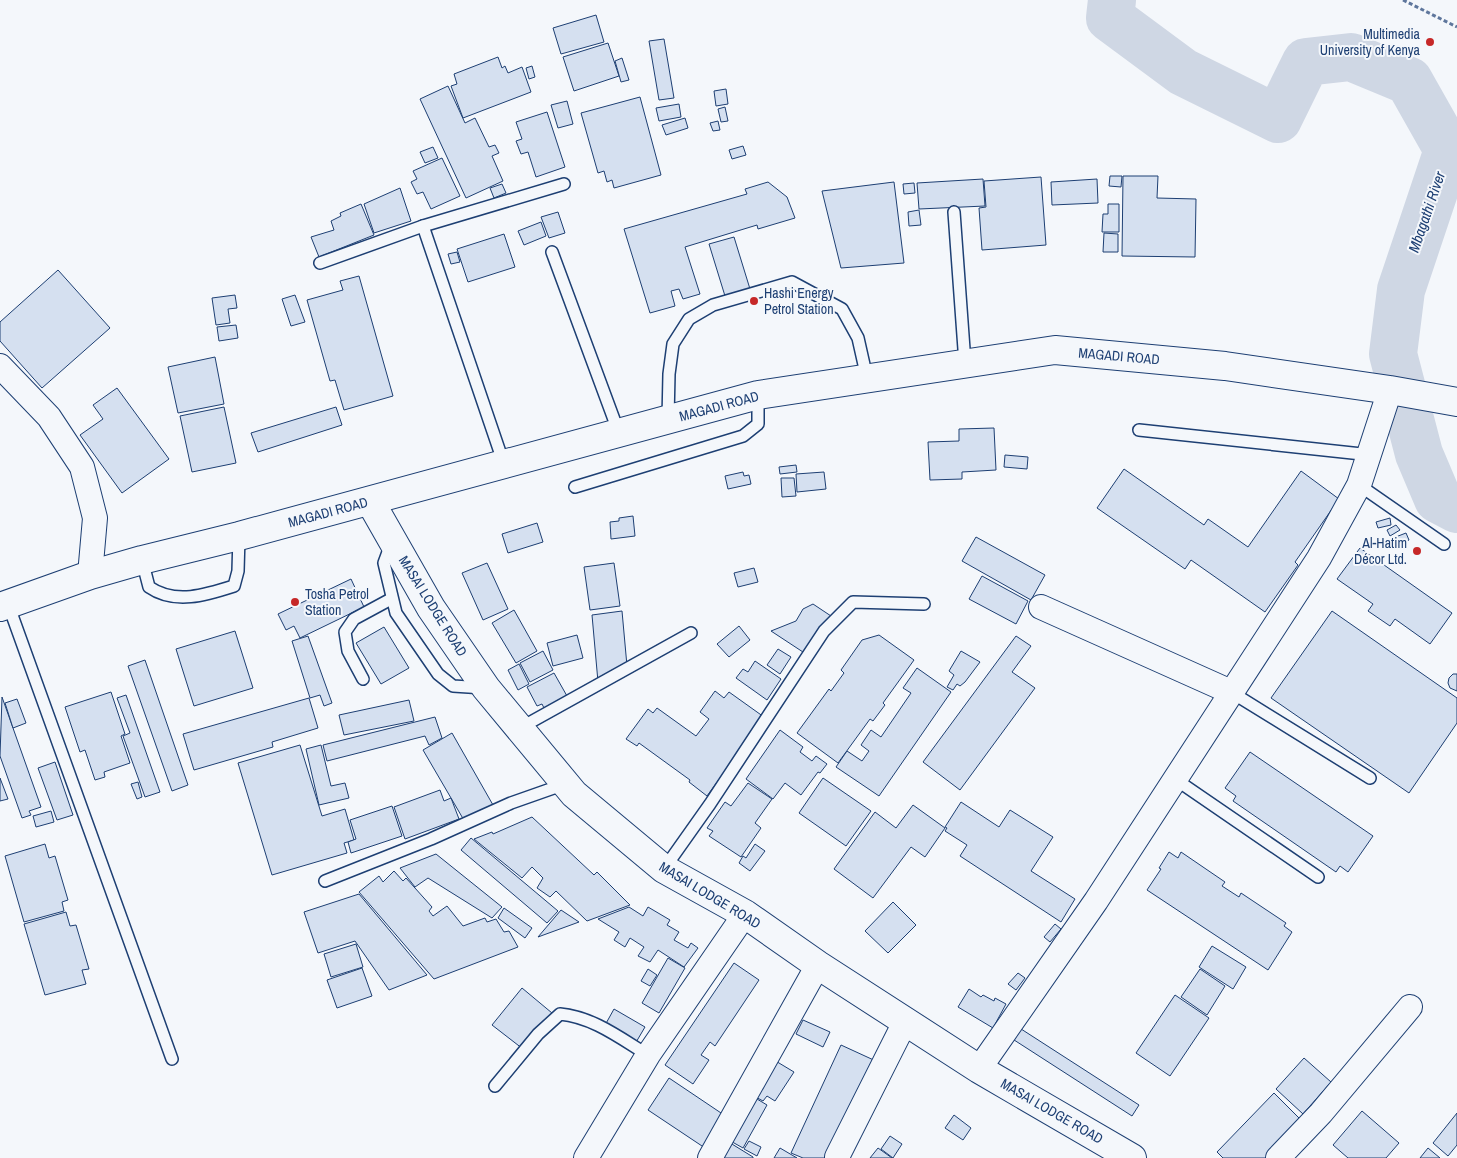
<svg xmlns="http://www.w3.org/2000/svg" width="1457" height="1158" font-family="'Archivo Narrow',sans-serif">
  <rect width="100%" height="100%" fill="#f4f7fb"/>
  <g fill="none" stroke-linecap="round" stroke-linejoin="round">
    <polyline stroke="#cfd7e4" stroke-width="48" points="1112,0 1110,18 1183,72 1278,119 1306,62 1351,57 1409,81 1448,150 1401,290 1393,354 1419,454 1438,499 1457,509"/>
  </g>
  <g fill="#d5e0f0" stroke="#1d3f73">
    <polygon points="596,15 604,42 561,54 553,28"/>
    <polygon points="664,39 674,98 659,100 649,41"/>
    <polygon points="608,43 619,76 574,91 563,57"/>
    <polygon points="498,57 502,68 505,66 508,73 522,67 531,92 463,118 451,86 457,84 454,74"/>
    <polygon points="622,58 629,80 621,82 615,61"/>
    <polygon points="532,66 535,77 529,79 526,68"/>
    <polygon points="448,86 465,123 475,118 489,147 495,145 499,153 492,156 503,181 466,198 420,99"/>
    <polygon points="726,89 728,104 716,106 714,91"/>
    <polygon points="640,97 661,175 614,188 612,180 607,182 604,171 598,173 581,113"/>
    <polygon points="567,101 573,124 558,128 551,105"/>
    <polygon points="679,104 681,117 659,121 656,108"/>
    <polygon points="725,107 728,121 721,122 718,109"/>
    <polygon points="547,112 565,167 536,177 528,152 521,154 516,141 522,139 516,122"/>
    <polygon points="685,118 688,128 666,135 662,125"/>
    <polygon points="718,121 720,130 713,131 710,123"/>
    <polygon points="743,146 746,155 732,159 729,150"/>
    <polygon points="433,147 438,158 425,163 420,152"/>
    <polygon points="442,158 460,196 431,209 423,192 417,194 411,182 417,179 413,171"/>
    <polygon points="1110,176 1122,176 1121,187 1109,186"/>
    <polygon points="1123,176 1158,176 1157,198 1196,199 1195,257 1122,256"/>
    <polygon points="1041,177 1046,245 982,250 979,208 986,207 984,181"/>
    <polygon points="983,179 985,206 919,209 917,183"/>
    <polygon points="1097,179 1098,203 1052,205 1051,182"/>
    <polygon points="768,182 787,197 795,218 758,229 757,225 685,247 700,294 683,299 679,289 671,291 675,306 650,313 624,229 747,194 745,189"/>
    <polygon points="894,182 904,263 841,268 822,191"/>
    <polygon points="914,183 915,193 904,194 903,184"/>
    <polygon points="502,184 506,193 494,198 490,188"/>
    <polygon points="400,188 411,221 374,233 364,204"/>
    <polygon points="361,204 374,235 319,257 311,237 334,230 331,221 341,216 340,213"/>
    <polygon points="1108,204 1119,204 1119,232 1102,232 1103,214 1108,214"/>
    <polygon points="919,210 921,225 909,226 908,212"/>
    <polygon points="558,212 565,233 549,238 541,217"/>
    <polygon points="541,222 546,236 524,245 518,231"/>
    <polygon points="1104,233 1118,234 1118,252 1103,252"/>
    <polygon points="504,234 515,267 468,282 457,249"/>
    <polygon points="734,237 750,289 725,296 709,244"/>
    <polygon points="457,252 460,262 451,264 448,254"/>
    <polygon points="58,270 110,328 42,388 0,341 0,322"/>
    <polygon points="359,276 393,396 344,410 335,380 330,381 307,300 343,290 340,281"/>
    <polygon points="235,295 237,308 228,309 230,323 216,325 212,298"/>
    <polygon points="295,295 305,322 291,326 282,299"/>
    <polygon points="236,325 238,338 219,341 217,327"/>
    <polygon points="215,357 224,404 178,413 168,367"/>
    <polygon points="117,388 169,459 122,493 80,435 103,419 93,405"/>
    <polygon points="224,407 236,463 192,472 180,416"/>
    <polygon points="336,407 342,425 258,452 251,433"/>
    <polygon points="994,428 996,470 962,472 962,479 930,480 928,442 959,441 959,429"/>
    <polygon points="1005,455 1028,457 1027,469 1004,467"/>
    <polygon points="796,465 797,472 780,474 779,467"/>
    <polygon points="1124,469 1204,525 1208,519 1248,547 1301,471 1339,499 1295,562 1298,565 1265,612 1191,560 1185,569 1097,508"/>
    <polygon points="743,472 744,476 749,475 751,484 728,489 725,476"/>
    <polygon points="824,472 826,489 797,492 796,474"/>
    <polygon points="781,478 794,478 796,496 782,497"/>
    <polygon points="633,516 635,536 611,539 610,522 619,521 619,518"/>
    <polygon points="1390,518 1391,525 1378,528 1376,522"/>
    <polygon points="537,523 543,542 508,553 502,534"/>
    <polygon points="1396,525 1400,530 1390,536 1387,530"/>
    <polygon points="1406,533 1409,540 1396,545 1393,538"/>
    <polygon points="976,537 1045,575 1031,600 962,561"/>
    <polygon points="1360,548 1452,613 1430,644 1395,619 1390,626 1368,611 1373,604 1337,579"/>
    <polygon points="487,563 508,609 483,620 462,573"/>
    <polygon points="614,563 620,606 590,610 584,567"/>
    <polygon points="754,568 758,582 738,587 734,573"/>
    <polygon points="982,576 1028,601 1016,624 969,599"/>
    <polygon points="351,579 364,607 300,638 294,626 286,630 278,614"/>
    <polygon points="813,604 831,616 806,654 771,631 796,621 803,609"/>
    <polygon points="514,610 537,651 516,663 492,623"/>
    <polygon points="622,611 627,666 598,682 592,615"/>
    <polygon points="1332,611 1457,698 1457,723 1409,793 1271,698"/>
    <polygon points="739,626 750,640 729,657 717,644"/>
    <polygon points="384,627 409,668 381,684 356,643"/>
    <polygon points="235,631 253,688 194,706 176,649"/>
    <polygon points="577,635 583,658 553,666 547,643"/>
    <polygon points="879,635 914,660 883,703 885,705 873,721 870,719 838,763 797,733 829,689 831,691 844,673 841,670 862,640"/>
    <polygon points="308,636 332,703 324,706 320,695 310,698 292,641"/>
    <polygon points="1016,636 1031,646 1012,672 1035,688 960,790 923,762"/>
    <polygon points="778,649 791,657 780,674 767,665"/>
    <polygon points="543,651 553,670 530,682 520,663"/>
    <polygon points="961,651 980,662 965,682 960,686 957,684 953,690 947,687 954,675 949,671"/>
    <polygon points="145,660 188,785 172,791 128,666"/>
    <polygon points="755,661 781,679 767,700 736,678 743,669 748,672"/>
    <polygon points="519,664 529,684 518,690 508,670"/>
    <polygon points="917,668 951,692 879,796 836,767 847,751 862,761 869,751 861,745 871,730 881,737 911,693 903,688"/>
    <polygon points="554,673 567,696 544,708 542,704 537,706 527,687"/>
    <polygon points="1453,674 1457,674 1457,691 1450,688 1448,683 1449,678"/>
    <polygon points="715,691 724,698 729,692 764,717 707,796 689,782 690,780 639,743 637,746 626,739 648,709 653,713 657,708 696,736 709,719 700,712"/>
    <polygon points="111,692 125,734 121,736 130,763 104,772 105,777 95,780 85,750 80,752 65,707"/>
    <polygon points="126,695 160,792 145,797 123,736 130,733 117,698"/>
    <polygon points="2,697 41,807 29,811 31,815 22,818 0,756"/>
    <polygon points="309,698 318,728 272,742 273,747 194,770 183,734"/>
    <polygon points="17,699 26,723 13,728 5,703"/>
    <polygon points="409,700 414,721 344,735 339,715"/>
    <polygon points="435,717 442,738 429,745 425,736 327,761 323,745"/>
    <polygon points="780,730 803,747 800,752 812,761 816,756 827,764 820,773 818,772 801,795 785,783 773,799 746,779"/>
    <polygon points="452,733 493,805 465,822 423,750"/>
    <polygon points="300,745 322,816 345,809 354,840 344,843 347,853 272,875 238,763"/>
    <polygon points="321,745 331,786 345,783 349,798 319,805 306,749"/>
    <polygon points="1250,752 1373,836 1348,872 1340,866 1336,872 1233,801 1236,796 1225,788"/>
    <polygon points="55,762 73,815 57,820 38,768"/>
    <polygon points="0,778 8,799 0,801"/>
    <polygon points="823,778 871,811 846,846 799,813"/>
    <polygon points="138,782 142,797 137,799 131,784"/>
    <polygon points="748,783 772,799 755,823 761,828 741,857 709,836 713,831 707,828 725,802 731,806"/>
    <polygon points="440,790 444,801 451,798 459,819 405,839 394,807"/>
    <polygon points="961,802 999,827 1010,810 1053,837 1031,871 1075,899 1061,922 960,856 967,845 945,831 947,828 945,827"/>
    <polygon points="913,805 945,828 925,857 911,847 873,898 834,869 875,812 896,828"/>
    <polygon points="392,806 402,836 351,853 348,842 356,839 350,820"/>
    <polygon points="51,811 54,822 36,827 33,816"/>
    <polygon points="532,817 594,875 597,872 630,905 587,921 556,891 550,897 537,888 543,878 532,867 522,878 474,839 492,832 493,834"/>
    <polygon points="471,838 558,911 547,923 461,850"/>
    <polygon points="45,844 49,858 55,856 68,900 62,902 64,911 24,922 5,856"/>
    <polygon points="755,844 765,851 750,871 739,863 743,856 746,858"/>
    <polygon points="1169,852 1178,858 1181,852 1225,882 1222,886 1239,897 1241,893 1286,923 1284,926 1292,932 1268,970 1147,890 1161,869 1159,868"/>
    <polygon points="436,854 502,907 492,918 428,878 415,887 400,868"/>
    <polygon points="394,871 403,881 406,878 432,907 429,911 433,916 447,906 463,926 485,918 487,922 496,919 504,932 509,931 518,947 434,979 359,892 379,876 383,882"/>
    <polygon points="359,894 427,975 389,990 355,941 318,953 304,912"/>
    <polygon points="893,902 916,925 888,953 865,931"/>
    <polygon points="629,907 643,916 648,907 670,920 667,925 679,932 674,940 688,948 691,943 698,948 684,967 658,950 650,962 638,956 644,947 630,938 625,947 614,940 619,932 598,919"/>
    <polygon points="504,908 532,928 525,938 498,918"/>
    <polygon points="561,910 579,922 538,937"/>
    <polygon points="66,912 70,926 76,925 89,969 82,970 86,984 45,995 24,924"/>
    <polygon points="1055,924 1061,929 1050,942 1044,937"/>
    <polygon points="356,944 363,967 331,977 324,954"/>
    <polygon points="1212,946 1246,967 1233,989 1199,967"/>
    <polygon points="668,958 685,968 659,1013 642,1003"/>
    <polygon points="734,963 759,980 715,1046 710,1042 701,1055 709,1060 693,1084 665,1065"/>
    <polygon points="362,968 372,996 337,1008 327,980"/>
    <polygon points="648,969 657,975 650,986 641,981"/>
    <polygon points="1200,969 1225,986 1207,1015 1181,997"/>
    <polygon points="1018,973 1025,978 1016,990 1008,984"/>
    <polygon points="522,988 552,1013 523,1049 492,1025"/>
    <polygon points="969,989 981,997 983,995 994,1001 995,998 1006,1004 993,1028 958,1007"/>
    <polygon points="1175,995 1209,1018 1170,1076 1136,1053"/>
    <polygon points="614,1009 645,1027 635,1044 604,1027"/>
    <polygon points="803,1020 830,1032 823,1047 796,1034"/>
    <polygon points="1018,1027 1139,1105 1132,1116 1011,1038"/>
    <polygon points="841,1045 878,1062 833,1158 803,1158 791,1153"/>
    <polygon points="1304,1058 1331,1082 1303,1114 1276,1089"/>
    <polygon points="774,1060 794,1072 775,1101 767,1096 763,1101 752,1095"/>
    <polygon points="669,1078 727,1117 705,1148 648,1110"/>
    <polygon points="1274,1093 1303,1122 1268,1158 1223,1158 1217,1152"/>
    <polygon points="752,1096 767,1105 743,1148 727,1139"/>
    <polygon points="1362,1111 1399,1143 1386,1158 1348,1158 1333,1145"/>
    <polygon points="1457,1113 1457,1145 1448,1156 1433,1143"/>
    <polygon points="954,1115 971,1128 963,1140 945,1128"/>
    <polygon points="890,1136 902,1144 893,1158 881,1149"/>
    <polygon points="727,1141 753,1157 753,1158 716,1158"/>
    <polygon points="749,1141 761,1147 757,1156 744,1149"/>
    <polygon points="780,1148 797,1158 774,1158"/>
    <polygon points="878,1148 892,1158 870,1158"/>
    <polygon points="1428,1148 1440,1158 1420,1158"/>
  </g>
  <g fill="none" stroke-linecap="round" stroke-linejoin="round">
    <defs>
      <g id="service">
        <polyline points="954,212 965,363"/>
        <polyline points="423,226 504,464"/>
        <polyline points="552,252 619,433"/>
        <polyline points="320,263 423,226 564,184"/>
        <polyline points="668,419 669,374 673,344 689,319 713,305 792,282 842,309 858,338 867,378"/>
        <polyline points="1139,430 1371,455"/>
        <polyline points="1359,485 1444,544"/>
        <polyline points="575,487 743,436 758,424 758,395"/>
        <polyline points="391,544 384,563 396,613 438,674 453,686 484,688"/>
        <path d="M142,560L149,587C175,605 206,595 234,586L238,571L239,536"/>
        <polyline points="8,604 172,1059"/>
        <polyline points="363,679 348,651 345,632 354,619 391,599"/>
        <polyline points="1231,692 1370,778"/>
        <polyline points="520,728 691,633"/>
        <polyline points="1175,779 1318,877"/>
        <polyline points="664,869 710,804 824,631 853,602 924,604"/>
        <polyline points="325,881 431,839 511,803 565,784"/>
        <path d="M495,1086L538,1034L560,1014C593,1017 620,1038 648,1055"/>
      </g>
      <g id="minor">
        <polyline points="0,366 49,417 82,467 95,518 90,575"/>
        <polyline points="1041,607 1231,692"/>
        <polyline points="979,1069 1096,901 1319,558 1359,485 1390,390"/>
        <polyline points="837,1157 906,1020"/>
        <polyline points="586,1158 648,1055 745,914"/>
        <polyline points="710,1158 818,965"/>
        <polyline points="1278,1158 1321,1113 1410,1007"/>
      </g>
      <polyline id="tertiary" points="370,501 431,608 486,688 574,794 664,869 745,914 818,965 979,1069 1132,1158"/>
      <polyline id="trunk" points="0,607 90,575 142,560 239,536 758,395 1055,350 1225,366 1390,390 1457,402"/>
    </defs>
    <use href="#service" stroke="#1d3f73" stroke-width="14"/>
    <use href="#minor" stroke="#1d3f73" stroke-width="26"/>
    <use href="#tertiary" stroke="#1d3f73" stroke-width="30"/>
    <use href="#trunk" stroke="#1d3f73" stroke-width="30"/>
    <polyline stroke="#5e769c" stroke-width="3" stroke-dasharray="4 2.5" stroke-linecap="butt" points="1403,0 1457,27"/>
    <use href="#service" stroke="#f4f7fb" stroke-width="11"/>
    <use href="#minor" stroke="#f4f7fb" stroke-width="24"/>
    <use href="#tertiary" stroke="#f4f7fb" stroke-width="28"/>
    <use href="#trunk" stroke="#f4f7fb" stroke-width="28"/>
  </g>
  <g fill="#c62828" stroke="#f4f7fb" stroke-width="2">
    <circle cx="1430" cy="42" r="5"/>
    <circle cx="754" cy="301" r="5"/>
    <circle cx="1417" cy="551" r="5"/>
    <circle cx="295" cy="602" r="5"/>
  </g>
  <g text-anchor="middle" stroke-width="4" stroke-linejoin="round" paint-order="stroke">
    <g font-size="14" fill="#1d3f73" stroke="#f4f7fb" text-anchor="end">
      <text x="1420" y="39">Multimedia<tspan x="1420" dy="16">University of Kenya</tspan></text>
      <text x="764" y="298" text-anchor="start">Hashi Energy<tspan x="764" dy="16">Petrol Station</tspan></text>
      <text x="1407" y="548">Al-Hatim<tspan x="1407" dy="16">Décor Ltd.</tspan></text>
      <text x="305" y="599" text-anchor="start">Tosha Petrol<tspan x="305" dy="16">Station</tspan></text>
    </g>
    <g font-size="14" fill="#1d3f73" stroke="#f4f7fb">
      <text transform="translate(1119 356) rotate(5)" y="5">MAGADI ROAD</text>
      <text transform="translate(719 406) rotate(-15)" y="5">MAGADI ROAD</text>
      <text transform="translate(328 512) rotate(-15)" y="5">MAGADI ROAD</text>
      <text transform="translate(433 606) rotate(58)" y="5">MASAI LODGE ROAD</text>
      <text transform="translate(710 895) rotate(31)" y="5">MASAI LODGE ROAD</text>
      <text transform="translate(1052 1111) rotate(30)" y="5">MASAI LODGE ROAD</text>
    </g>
    <g font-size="15" font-style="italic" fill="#1d3f73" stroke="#f4f7fb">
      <text transform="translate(1427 212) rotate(-71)" y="5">Mbagathi River</text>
    </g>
  </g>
</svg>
